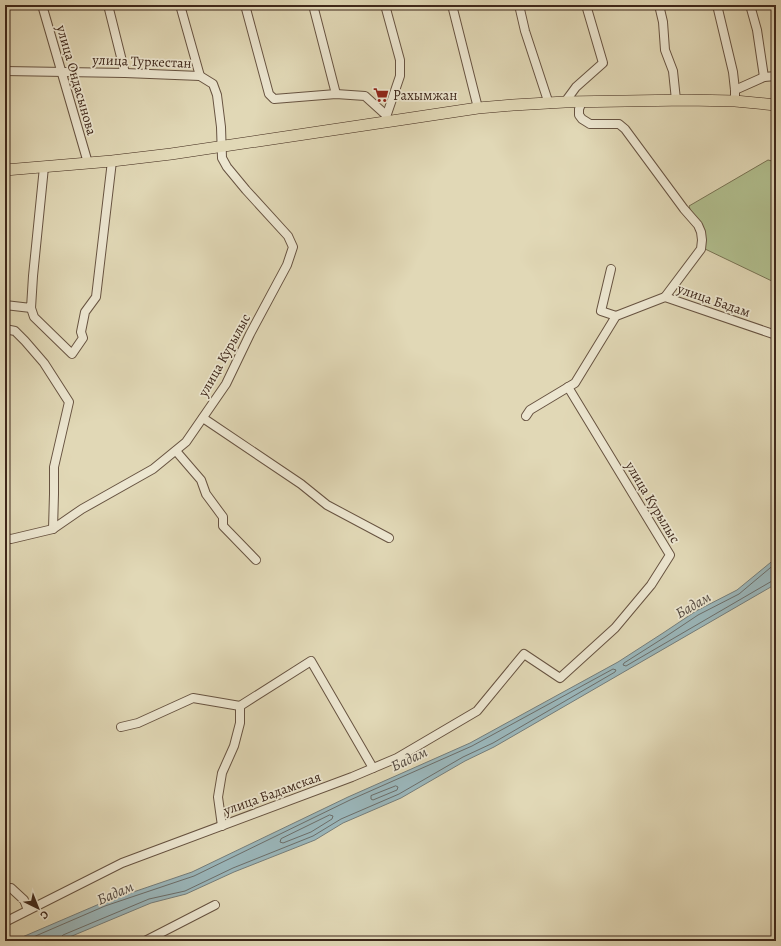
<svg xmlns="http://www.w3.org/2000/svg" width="781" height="946" font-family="Alegreya,serif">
  <rect width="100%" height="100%" fill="#e1d8b6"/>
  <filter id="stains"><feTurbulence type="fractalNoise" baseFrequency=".005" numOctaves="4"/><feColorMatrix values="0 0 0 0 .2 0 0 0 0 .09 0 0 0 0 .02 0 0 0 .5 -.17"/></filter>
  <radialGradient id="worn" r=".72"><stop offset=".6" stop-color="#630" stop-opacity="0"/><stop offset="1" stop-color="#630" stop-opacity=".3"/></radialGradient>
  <polygon fill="#b1bf8f" stroke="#787354" points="768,160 776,162 776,283 703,248 689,206"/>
  <polygon fill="#9ab6ba" stroke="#757d7a" points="776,558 776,584 494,747 465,761 401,798 343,823 315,840 234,872 186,894 151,903 60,941 13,941 104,902 192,872 348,797 470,743 618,662 663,633 696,611 737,590"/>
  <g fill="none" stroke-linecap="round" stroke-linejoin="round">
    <g stroke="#6c6e6a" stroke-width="1">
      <polyline points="776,563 739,594 698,615 665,637 624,663 623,665 626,666 772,581 776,581"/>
      <polygon points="396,786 398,787 397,790 373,800 371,799 371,796"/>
      <polygon points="330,815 333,816 332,819 311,832 283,843 280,842 281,839"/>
      <polyline points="24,941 105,906 194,876 350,800 472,746 613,669 616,670 615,672 493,743 463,757 399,794 341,819 313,836 233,868 185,891 149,899 63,935 60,938 60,941"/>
    </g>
    <defs>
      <g id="minor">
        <polyline points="42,5 88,163"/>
        <polyline points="108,5 125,73"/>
        <polyline points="180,5 200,76"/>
        <polyline points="245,5 269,94 274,99 336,94 365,96 386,115"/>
        <polyline points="313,5 336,94"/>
        <polyline points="385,5 400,60 400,76 385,120"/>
        <polyline points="452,5 478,108"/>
        <polyline points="519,5 525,31 549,104"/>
        <polyline points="659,5 663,22 665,50 673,71 676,100"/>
        <polyline points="717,5 733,72 735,90 735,101"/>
        <polyline points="750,5 757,30 764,77 776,76"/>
        <polyline points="5,71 125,73 200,76 213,84 217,95 221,127 222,158 227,167 246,190 288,236 293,247 287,265 250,334 226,384 186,442 153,469 82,509 53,529 11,539 5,538"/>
        <polyline points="735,90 764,77"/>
        <polyline points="565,102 576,87 603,63 586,5"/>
        <polyline points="582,102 579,109 579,115 582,119 590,124 619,124 625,129 684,209 698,225 701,232 702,240 701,249 665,297"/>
        <polyline points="611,269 601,311 616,316"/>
        <polyline points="5,305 31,308 33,276 44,167"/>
        <polyline points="31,308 34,317 72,354 83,338 81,332 85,312 96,297 112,161"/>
        <polyline points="5,329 15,331 25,341 44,363 69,402 54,467 54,494 53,529"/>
        <polyline points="526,416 530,410 575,383 616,316 665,297 776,335"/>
        <polyline points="203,418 301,484 327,505 389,538"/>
        <polyline points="176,451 201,480 206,494 223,517 223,526 256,560"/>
        <polyline points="121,727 138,723 193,698 240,706"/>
        <polyline points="222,826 218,797 222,773 234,746 240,723 240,706 311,661 373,768"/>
        <polyline points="5,888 11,888 24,900 28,910"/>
        <polyline points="5,922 122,863 352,777 397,758 477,711 524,654 560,678 615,628 651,585 670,555 568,387"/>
        <polyline points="145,941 215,905"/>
      </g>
      <polyline id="highway" points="5,170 112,161 171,154 405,119 478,108 513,105 565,102 687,100 735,101 776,105"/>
    </defs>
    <use href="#minor" stroke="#675341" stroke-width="10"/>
    <use href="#highway" stroke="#3e271a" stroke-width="12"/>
    <use href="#minor" stroke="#ece6d0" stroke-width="8"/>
    <use href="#highway" stroke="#e1d8b6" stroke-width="11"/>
  </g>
  <defs>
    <symbol id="supermarket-bare" viewBox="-9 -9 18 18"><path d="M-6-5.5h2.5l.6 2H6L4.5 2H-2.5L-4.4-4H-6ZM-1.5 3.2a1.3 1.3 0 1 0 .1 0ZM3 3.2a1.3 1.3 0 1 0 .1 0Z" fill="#8f2418" stroke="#ece6d0" stroke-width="2.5" paint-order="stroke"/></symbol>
  </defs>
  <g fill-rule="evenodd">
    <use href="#supermarket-bare" x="370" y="84" width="22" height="22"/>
  </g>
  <g text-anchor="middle" stroke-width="3.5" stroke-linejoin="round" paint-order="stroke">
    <g font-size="14" fill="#3e271a" stroke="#ece6d0">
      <text transform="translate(142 61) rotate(2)" y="5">улица Туркестан</text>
      <text transform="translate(77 80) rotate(74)" y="5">улица Ондасынова</text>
      <text transform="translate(714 300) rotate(19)" y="5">улица Бадам</text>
      <text transform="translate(224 355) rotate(-61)" y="5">улица Курылыс</text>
      <text transform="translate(653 502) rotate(59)" y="5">улица Курылыс</text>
      <text transform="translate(272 793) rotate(-20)" y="5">улица Бадамская</text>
    </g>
    <g font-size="14" fill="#3e271a" stroke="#ece6d0" text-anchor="start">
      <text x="393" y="100">Рахымжан</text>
    </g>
    <g font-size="15" font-style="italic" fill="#554b42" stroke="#ece6d0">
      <text transform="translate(693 605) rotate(-30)" y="5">Бадам</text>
      <text transform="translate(409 759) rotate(-25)" y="5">Бадам</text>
      <text transform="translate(115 893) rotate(-23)" y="5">Бадам</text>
    </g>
  </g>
  <rect width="781" height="946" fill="none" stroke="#e1d8b6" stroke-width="20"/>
  <rect x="6" y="6" width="769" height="934" fill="none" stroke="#3e271a" stroke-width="2"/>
  <rect x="10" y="10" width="761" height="926" fill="none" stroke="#3e271a"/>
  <g transform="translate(38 908) rotate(137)" stroke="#ece6d0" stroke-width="3" paint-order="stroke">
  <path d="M0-3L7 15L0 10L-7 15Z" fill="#3e271a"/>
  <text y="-6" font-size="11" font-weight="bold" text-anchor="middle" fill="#3e271a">С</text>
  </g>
  <rect width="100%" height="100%" filter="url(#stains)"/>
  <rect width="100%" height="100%" fill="url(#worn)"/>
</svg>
